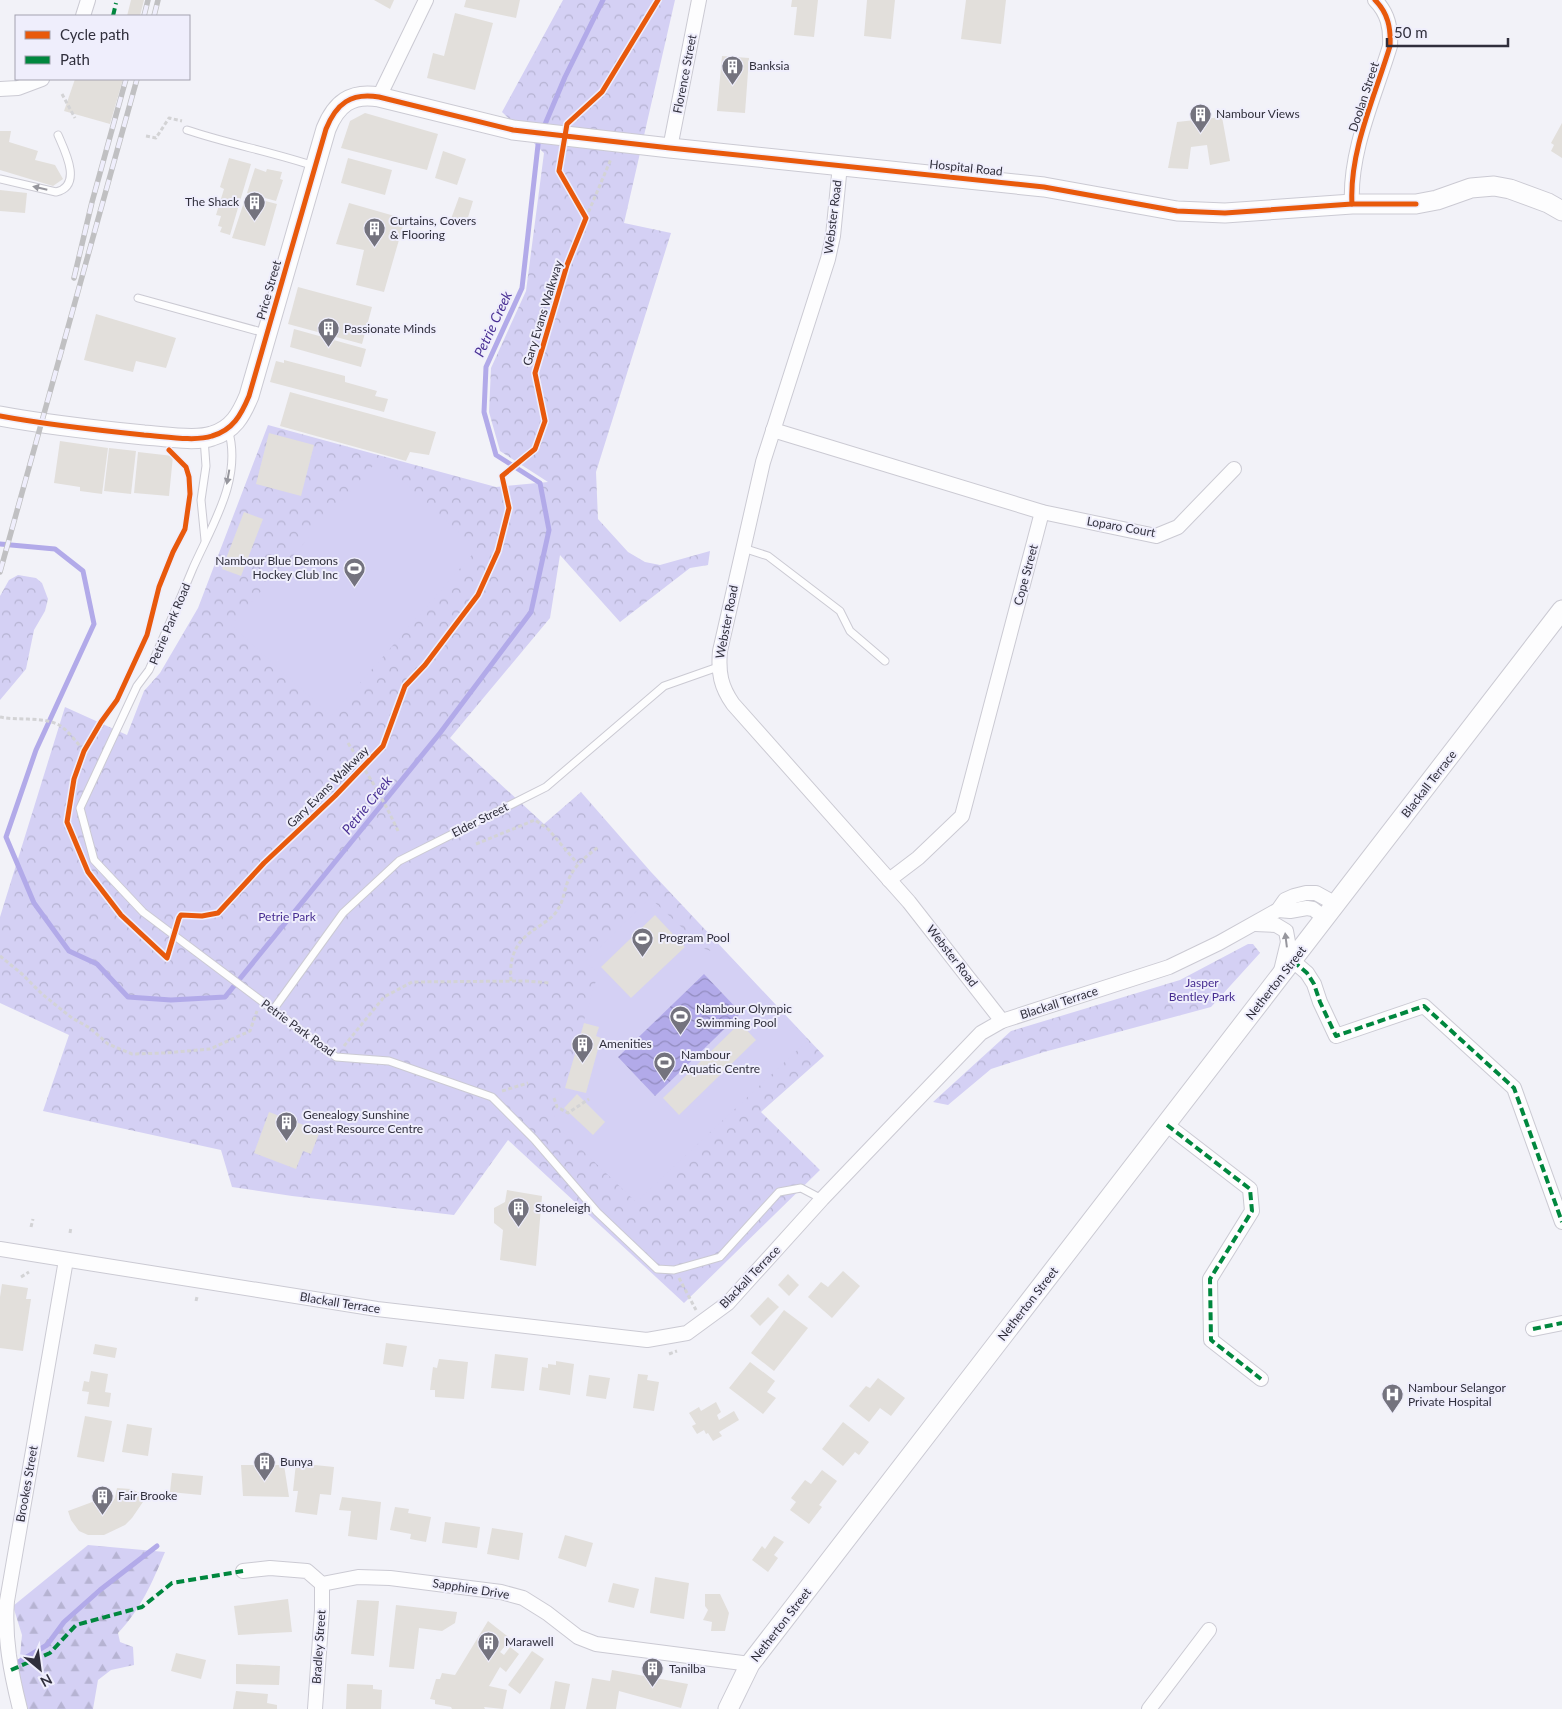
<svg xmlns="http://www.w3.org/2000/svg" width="1562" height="1709" font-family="Lato,sans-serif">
  <defs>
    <pattern id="forest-firs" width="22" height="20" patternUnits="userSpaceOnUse" patternTransform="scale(1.25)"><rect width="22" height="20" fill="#d4d0f4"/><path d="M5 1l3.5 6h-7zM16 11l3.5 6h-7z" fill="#b6b3d2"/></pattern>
    <pattern id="park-crowns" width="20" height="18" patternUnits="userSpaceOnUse" patternTransform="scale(1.25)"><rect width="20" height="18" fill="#d4d0f4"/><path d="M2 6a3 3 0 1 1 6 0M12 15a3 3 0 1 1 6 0" fill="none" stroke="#b6b3d2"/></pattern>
    <pattern id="water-waves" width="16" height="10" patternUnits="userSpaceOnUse" patternTransform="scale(1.25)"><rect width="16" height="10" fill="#b2aae9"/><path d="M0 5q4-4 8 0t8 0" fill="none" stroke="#918bbe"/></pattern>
  </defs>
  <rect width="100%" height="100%" fill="#f2f2f8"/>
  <path fill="url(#forest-firs)" d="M88,1545L165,1552C152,1583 141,1609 118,1633L120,1642L133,1647L134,1665L111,1670L98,1680L93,1709H28L18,1677L22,1635L13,1606Z"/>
  <g fill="url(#park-crowns)">
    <polygon points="563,0 675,0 624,223 671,233 596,472 598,519 628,552 645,562 660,565 710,551 708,565 690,568 620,622 560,555 550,618 450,738 544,824 581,792 651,872 824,1056 761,1112 820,1170 684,1303 508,1140 454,1215 292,1196 232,1187 221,1150 43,1111 69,1035 0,1003 0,917 65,707 127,735 144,691 160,673 198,608 268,425 496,487 548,482 500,451 489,412 491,368 526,291 544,153 502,112"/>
    <polygon points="18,575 36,578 42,583 48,599 45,611 34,630 26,669 0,700 0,596 9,580"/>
    <polygon points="1248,944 1253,944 1260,953 1211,1007 1044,1052 991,1069 948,1105 933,1102 1011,1031 1180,980"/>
  </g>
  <g fill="#d4d0f4">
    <polygon points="379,459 477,549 331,716 231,625"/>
    <polygon points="650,898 705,949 731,958 808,1040 636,1202 553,1122 598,974 586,961"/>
  </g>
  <polygon fill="url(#water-waves)" points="704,974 741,1013 655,1096 618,1057"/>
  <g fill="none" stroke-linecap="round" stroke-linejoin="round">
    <g stroke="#b2aae9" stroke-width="5">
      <polyline points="543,129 565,77 603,0"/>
      <polyline points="0,544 55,549 83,571 94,624 36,750 6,837 34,903 69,951 97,964 128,997 171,1000 225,997 440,733 531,612 549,530 540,483 496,455 484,412 486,367 522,288 539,136"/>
      <polyline points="17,1663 47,1645 64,1622 100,1590 157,1546"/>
    </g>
  </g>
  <g fill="#e2dfdb">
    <polygon points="131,0 144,0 140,16 127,16"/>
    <polygon points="374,0 394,0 390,9"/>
    <polygon points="466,0 520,0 516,18 464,7"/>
    <polygon points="792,0 818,0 814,37 794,35 797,7 791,7"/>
    <polygon points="867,0 895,0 891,39 864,36"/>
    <polygon points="966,0 1006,0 1001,44 961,39"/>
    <polygon points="455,13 493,23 475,90 427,78 433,53 444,56"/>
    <polygon points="722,56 749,58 745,113 717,111"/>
    <polygon points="75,79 123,79 110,124 64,111"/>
    <polygon points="365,113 438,134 427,170 341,148 350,121"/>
    <polygon points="1222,117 1230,161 1210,165 1207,145 1191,147 1188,169 1168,168 1177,122"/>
    <polygon points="1562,123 1562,158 1551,151 1554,145 1551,143"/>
    <polygon points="0,131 11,131 9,142 38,151 35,160 55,165 63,179 53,186 0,170"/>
    <polygon points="443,151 466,159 457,185 435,178"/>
    <polygon points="229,158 251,164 230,235 220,232 222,227 218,226 221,216 216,215 224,189 220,187"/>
    <polygon points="348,158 392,170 385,195 341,183"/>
    <polygon points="255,168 266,172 267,169 282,172 280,179 283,180 276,201 247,193"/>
    <polygon points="0,190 27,193 25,213 0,211"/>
    <polygon points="246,196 277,204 265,246 232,238"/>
    <polygon points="459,197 473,201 466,224 451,219"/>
    <polygon points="349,203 405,219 384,292 356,285 364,250 336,244"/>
    <polygon points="298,287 372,307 362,344 288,324"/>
    <polygon points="96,314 176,338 166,368 136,361 133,372 84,360"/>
    <polygon points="294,329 366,349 361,367 290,347"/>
    <polygon points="284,360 345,376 345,382 377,391 375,396 388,399 384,412 270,382 276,361 284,363"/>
    <polygon points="290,392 436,432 429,455 410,452 406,461 280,426"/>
    <polygon points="269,433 314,445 301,496 256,484"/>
    <polygon points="60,441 108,448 102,494 80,491 80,487 54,483"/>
    <polygon points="109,448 136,451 131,494 104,491"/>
    <polygon points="138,452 173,456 169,496 134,493"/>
    <polygon points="244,512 263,519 241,576 222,569"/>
    <polygon points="655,915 685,947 631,998 601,967"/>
    <polygon points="584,1023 599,1027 596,1036 601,1038 586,1093 565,1088"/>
    <polygon points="740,1023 756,1040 679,1115 663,1098"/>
    <polygon points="577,1094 605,1122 593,1135 564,1108"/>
    <polygon points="269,1112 320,1131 311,1154 303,1151 296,1169 254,1153"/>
    <polygon points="507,1190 542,1196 536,1266 500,1260 503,1230 494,1223 494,1208 505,1202"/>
    <polygon points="843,1271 860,1286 832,1318 808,1297 821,1282 828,1287"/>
    <polygon points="788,1274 799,1285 789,1296 778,1285"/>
    <polygon points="2,1284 28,1288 26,1299 31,1299 23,1351 0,1348 0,1297"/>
    <polygon points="768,1297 779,1307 760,1326 750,1316"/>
    <polygon points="784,1310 808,1328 774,1371 751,1353"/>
    <polygon points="386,1343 407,1346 403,1367 383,1364"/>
    <polygon points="95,1344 117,1348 115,1358 93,1354"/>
    <polygon points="495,1354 528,1358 524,1391 491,1388"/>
    <polygon points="439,1359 468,1362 464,1399 435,1397 435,1390 430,1390 433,1367 437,1368"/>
    <polygon points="556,1361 574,1364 570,1395 539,1390 542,1367 548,1368 548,1364 556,1365"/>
    <polygon points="750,1362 775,1381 767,1392 776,1398 763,1414 729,1388"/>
    <polygon points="91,1371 108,1374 105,1392 111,1393 109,1407 87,1404 89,1392 82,1391 84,1381 89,1382"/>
    <polygon points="638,1374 648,1375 647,1380 659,1382 654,1411 633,1408"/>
    <polygon points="589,1375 610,1378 606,1399 586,1396"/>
    <polygon points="878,1378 905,1398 891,1416 880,1408 869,1422 849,1406 866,1386 870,1388"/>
    <polygon points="716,1402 721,1412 717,1415 719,1420 734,1411 739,1420 719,1432 722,1436 713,1441 708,1433 706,1434 704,1430 697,1434 692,1426 696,1424 689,1413 699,1407 701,1411"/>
    <polygon points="85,1416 112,1421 104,1462 77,1457"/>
    <polygon points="843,1422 869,1442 859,1455 855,1452 843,1466 822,1449"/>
    <polygon points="127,1424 152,1428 148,1456 122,1452"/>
    <polygon points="296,1463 334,1467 331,1495 320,1494 317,1515 295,1512 298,1491 293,1491"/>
    <polygon points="241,1465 284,1465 289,1497 243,1496"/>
    <polygon points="822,1470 837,1481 819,1505 822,1507 809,1524 790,1510 796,1502 791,1498 805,1480 811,1484"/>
    <polygon points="172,1473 203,1476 201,1495 170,1492"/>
    <polygon points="117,1488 131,1489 147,1496 132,1518 125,1525 104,1535 88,1535 79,1531 71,1520 68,1511 95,1501 98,1507 103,1509 110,1506 115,1498"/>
    <polygon points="342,1497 381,1502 377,1540 348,1536 351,1511 339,1510"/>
    <polygon points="395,1507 409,1509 408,1513 431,1517 426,1542 410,1539 411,1534 390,1530"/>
    <polygon points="445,1522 480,1527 477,1548 442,1543"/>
    <polygon points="492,1528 523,1533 519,1560 487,1554"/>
    <polygon points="565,1535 593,1543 586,1567 558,1558"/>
    <polygon points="774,1536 784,1542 774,1555 778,1558 768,1572 752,1560 762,1546 765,1549"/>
    <polygon points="655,1577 689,1583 684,1619 650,1613"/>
    <polygon points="613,1583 639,1589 634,1608 608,1602"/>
    <polygon points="705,1594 720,1594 729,1613 725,1631 711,1631 712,1622 703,1620 708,1610 705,1606"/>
    <polygon points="288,1599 292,1632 238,1635 234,1606"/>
    <polygon points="357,1600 379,1601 374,1656 351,1654"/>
    <polygon points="396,1605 457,1612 455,1623 442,1631 419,1628 414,1669 389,1667"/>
    <polygon points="488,1621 511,1639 500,1652 504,1655 510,1647 519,1654 506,1672 500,1667 489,1686 507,1690 503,1709 484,1707 485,1709 452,1709 451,1707 435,1704 435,1700 430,1699 436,1679 440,1679 442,1673 455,1675"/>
    <polygon points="532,1651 544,1659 520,1694 508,1685"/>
    <polygon points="176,1653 206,1660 201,1679 171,1671"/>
    <polygon points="236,1664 280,1666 279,1685 236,1684"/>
    <polygon points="612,1670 688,1684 681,1708 619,1691 616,1709 586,1709 592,1678 610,1681"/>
    <polygon points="555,1681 570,1684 565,1709 550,1709"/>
    <polygon points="347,1684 373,1685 373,1689 382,1690 381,1709 346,1709"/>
    <polygon points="236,1691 268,1694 267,1703 277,1705 277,1709 233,1709"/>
  </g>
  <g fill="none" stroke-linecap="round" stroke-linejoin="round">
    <defs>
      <g id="lane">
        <path d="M187,130C229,144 272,152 314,166"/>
        <path d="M0,179L56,192C83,186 65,151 58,135"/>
        <polyline points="138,298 265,333"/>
        <path d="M228,429C243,478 212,525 193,568C179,602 164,636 149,670L137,686L80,808L94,860L143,912L336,1057L389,1061L492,1097L534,1139L597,1212L657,1269L674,1270L720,1257L779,1192L801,1188L822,1199"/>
        <polyline points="204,438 206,466 201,500 205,540"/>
        <polyline points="743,548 768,556 840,611 850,631 885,661"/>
        <polyline points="273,1010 343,913 399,861 546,787 664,686 718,667"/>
      </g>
      <g id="street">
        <polyline points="83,16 88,0"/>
        <polyline points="0,89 18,88 42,79"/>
        <polyline points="379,97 426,0"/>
        <polyline points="670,148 699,0"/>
        <path d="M840,165L833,236L828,259L763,462L720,651C718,673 721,687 733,704L909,902L1002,1021"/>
        <path d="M1352,204C1349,151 1375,96 1390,46C1391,28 1388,13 1375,0"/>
        <polyline points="773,430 1042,512 1156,536 1178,527 1234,469"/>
        <polyline points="889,880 918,858 962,816 1042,512"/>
        <polyline points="1278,910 1290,911 1307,908 1313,909 1325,918"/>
        <polyline points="1255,924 1276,925 1286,931 1288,942 1281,971"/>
        <polyline points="1293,961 1307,973 1314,984 1320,1002 1336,1036 1424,1006 1514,1088 1562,1222"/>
        <polyline points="1167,1125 1250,1189 1252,1211 1210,1279 1211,1340 1261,1379"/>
        <polyline points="0,1249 377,1309 647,1340 687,1333 728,1303 822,1199 981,1033 1002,1021 1169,967 1219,943 1278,910 1285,900 1294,896 1306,893 1316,893 1336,904"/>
        <polyline points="1533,1329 1562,1323"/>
        <polyline points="243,1571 270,1568 307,1571 322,1584 358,1577 390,1578 501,1592 523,1598 547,1613 578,1637 596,1644 750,1664"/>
        <path d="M20,1709C11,1673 4,1638 7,1601L66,1260"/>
        <polyline points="315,1709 322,1610 322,1584"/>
        <polyline points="1149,1709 1209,1630"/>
      </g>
      <g id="secondary">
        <path d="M0,416C48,425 95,430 144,435C162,436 195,442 212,436C233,430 241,415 249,396L326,129C336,104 351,92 379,97L513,130L670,148L1044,187L1177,211L1225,213L1352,204H1416L1437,200L1471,188L1494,186L1510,189L1548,203L1562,211"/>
        <polyline points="728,1709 750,1664 1562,610"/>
      </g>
    </defs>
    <use href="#lane" stroke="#cbcad3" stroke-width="9"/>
    <use href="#street" stroke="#cbcad3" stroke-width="16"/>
    <use href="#secondary" stroke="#cbcad3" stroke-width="21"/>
    <g stroke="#d3d3d5" stroke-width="3" stroke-dasharray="4 2.5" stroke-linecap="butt">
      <polyline points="62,94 75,118"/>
      <polyline points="146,136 156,138 169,118 182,121"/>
      <polyline points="586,218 611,159"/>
      <path d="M0,717C18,721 42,716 59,725C67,729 78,744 84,751"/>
      <path d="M348,743C366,771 384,800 398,831"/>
      <polyline points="476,844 535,820 548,829 577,863"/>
      <polyline points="0,956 22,974 42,994 72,1018 90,1028 108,1044 132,1054 165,1053 210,1049 250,1031 257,1011"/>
      <path d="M511,981C509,955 516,941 538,927C545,922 554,917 558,909C564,900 564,890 568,881C574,865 586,857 598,847"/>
      <polyline points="344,1046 384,997 412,982 525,981 550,983"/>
      <polyline points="502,1091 528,1083"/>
      <polyline points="554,1098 557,1107 568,1113 589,1099"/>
      <polyline points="31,1227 33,1219"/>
      <polyline points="70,1233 71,1227"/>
      <polyline points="21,1277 29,1272"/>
      <polyline points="679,1278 696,1310"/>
      <polyline points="196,1301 197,1297"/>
      <polyline points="669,1354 677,1351"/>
    </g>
    <use href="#lane" stroke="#fdfdfe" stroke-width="7"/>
    <use href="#street" stroke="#fdfdfe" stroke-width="14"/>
    <use href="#secondary" stroke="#fdfdfe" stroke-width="19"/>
    <defs>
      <g id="rail">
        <polyline points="144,16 148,0"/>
        <polyline points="154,16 158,0"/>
        <polyline points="74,278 92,202 126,79"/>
        <polyline points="0,572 137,79"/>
      </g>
    </defs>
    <use href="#rail" stroke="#c0c0c2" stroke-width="5.5"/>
    <use href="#rail" stroke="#efeefc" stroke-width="4" stroke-dasharray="11" stroke-linecap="butt"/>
    <g stroke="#00873e" stroke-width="4" stroke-dasharray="8 4" stroke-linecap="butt">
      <polyline points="113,16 116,3"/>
      <polyline points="1293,961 1307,973 1314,984 1320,1002 1336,1036 1424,1006 1514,1088 1562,1222"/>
      <polyline points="1167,1125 1250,1189 1252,1211 1210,1279 1211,1340 1261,1379"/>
      <polyline points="1533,1329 1562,1323"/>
      <polyline points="11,1670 50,1653 76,1625 142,1607 172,1583 243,1571"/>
    </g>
    <defs>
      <g id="cycleway">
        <path d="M1352,204C1349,151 1375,96 1390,46C1391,28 1388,13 1375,0"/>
        <path d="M0,416C48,425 95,430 144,435C162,436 195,442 212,436C233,430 241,415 249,396L326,129C336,104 351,92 379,97L513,130L670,148L1044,187L1177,211L1225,213L1352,204H1416"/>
        <polyline points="169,450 186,467 189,477 190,494 185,529 173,552 159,587 147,635 117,700 101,722 84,751 74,779 67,822 88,872 121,915 167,958 179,918 181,915 202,916 218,913 264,863 335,796 383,746 405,686 425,665 478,595 498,551 509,508 502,476 535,449 545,421 535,373 567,265 586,218 559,171 567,124 602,92 658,0"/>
      </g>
    </defs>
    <use href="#cycleway" stroke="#efeefc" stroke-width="8"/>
    <use href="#cycleway" stroke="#e8590c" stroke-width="5"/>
  </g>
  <defs><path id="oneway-solid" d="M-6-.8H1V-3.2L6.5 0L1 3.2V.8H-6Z" transform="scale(1.25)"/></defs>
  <g fill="#96969d">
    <use href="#oneway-solid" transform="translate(40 188) rotate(-167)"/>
    <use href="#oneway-solid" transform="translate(228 477) rotate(100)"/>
    <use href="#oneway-solid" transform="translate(1286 940) rotate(-97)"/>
  </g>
  <defs>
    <symbol id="building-pin" viewBox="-11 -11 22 30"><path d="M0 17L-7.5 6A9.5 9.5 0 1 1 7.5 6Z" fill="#74737e" stroke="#efeefc"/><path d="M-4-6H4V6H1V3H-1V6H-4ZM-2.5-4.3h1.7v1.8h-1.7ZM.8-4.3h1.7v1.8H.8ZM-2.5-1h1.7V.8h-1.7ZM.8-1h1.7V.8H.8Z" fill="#fff"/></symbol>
    <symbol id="stadium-pin" viewBox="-11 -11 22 30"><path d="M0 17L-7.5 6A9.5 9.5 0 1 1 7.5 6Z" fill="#74737e" stroke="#efeefc"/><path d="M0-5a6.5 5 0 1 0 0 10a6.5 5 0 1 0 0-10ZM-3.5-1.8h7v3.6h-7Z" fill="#fff"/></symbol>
    <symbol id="hospital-pin" viewBox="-11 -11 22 30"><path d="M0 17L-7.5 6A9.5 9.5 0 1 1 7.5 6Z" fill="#74737e" stroke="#efeefc"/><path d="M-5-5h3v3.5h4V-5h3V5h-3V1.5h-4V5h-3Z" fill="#fff"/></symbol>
  </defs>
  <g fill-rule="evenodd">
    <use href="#building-pin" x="720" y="54" width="25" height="34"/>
    <use href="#building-pin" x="1188" y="102" width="25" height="34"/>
    <use href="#building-pin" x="242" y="190" width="25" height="34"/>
    <use href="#building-pin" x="362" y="216" width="25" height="34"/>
    <use href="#building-pin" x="316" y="316" width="25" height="34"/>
    <use href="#stadium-pin" x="342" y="556" width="25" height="34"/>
    <use href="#stadium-pin" x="630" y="926" width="25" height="34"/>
    <use href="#stadium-pin" x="668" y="1004" width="25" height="34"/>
    <use href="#building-pin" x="570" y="1032" width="25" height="34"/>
    <use href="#stadium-pin" x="652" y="1050" width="25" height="34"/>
    <use href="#building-pin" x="274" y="1110" width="25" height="34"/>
    <use href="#building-pin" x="506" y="1196" width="25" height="34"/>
    <use href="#hospital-pin" x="1380" y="1382" width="25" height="34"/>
    <use href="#building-pin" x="252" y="1450" width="25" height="34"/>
    <use href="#building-pin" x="90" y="1484" width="25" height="34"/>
    <use href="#building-pin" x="476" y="1630" width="25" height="34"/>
    <use href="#building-pin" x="640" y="1656" width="25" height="34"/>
  </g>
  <g text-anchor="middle" stroke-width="4" stroke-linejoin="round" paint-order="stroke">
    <g font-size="12" fill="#302f3c" stroke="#efeefc" text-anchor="start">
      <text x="749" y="70">Banksia</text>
      <text x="1216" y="118">Nambour Views</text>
      <text x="239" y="206" text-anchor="end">The Shack</text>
      <text x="390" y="225">Curtains, Covers<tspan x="390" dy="14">&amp; Flooring</tspan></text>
      <text x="344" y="333">Passionate Minds</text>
      <text x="338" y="565" text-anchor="end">Nambour Blue Demons<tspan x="338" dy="14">Hockey Club Inc</tspan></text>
      <text x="659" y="942">Program Pool</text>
      <text x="696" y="1013">Nambour Olympic<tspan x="696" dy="14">Swimming Pool</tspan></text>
      <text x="599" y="1048">Amenities</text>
      <text x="681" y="1059">Nambour<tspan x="681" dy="14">Aquatic Centre</tspan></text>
      <text x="303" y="1119">Genealogy Sunshine<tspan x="303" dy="14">Coast Resource Centre</tspan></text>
      <text x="535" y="1212">Stoneleigh</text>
      <text x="1408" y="1392">Nambour Selangor<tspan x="1408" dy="14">Private Hospital</tspan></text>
      <text x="280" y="1466">Bunya</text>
      <text x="118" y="1500">Fair Brooke</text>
      <text x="505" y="1646">Marawell</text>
      <text x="669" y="1673">Tanilba</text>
    </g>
    <g font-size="12" fill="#302f3c" stroke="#efeefc">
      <text transform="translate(685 74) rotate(-79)" y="4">Florence Street</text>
      <text transform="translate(1364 97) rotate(-72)" y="4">Doolan Street</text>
      <text transform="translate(966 168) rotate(6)" y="4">Hospital Road</text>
      <text transform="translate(833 217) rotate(-83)" y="4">Webster Road</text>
      <text transform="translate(269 290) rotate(-74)" y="4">Price Street</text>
      <text transform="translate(543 313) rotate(-73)" y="4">Gary Evans Walkway</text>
      <text transform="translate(1121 527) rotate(10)" y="4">Loparo Court</text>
      <text transform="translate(1026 575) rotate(-75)" y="4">Cope Street</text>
      <text transform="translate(727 622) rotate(-79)" y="4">Webster Road</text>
      <text transform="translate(170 624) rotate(-67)" y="4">Petrie Park Road</text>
      <text transform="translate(1429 784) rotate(-52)" y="4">Blackall Terrace</text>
      <text transform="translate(328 787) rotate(-45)" y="4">Gary Evans Walkway</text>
      <text transform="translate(480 820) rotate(-27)" y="4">Elder Street</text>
      <text transform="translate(952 956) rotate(52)" y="4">Webster Road</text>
      <text transform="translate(1276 983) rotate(-52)" y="4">Netherton Street</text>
      <text transform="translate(1059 1003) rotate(-18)" y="4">Blackall Terrace</text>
      <text transform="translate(298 1028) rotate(36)" y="4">Petrie Park Road</text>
      <text transform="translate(750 1277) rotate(-46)" y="4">Blackall Terrace</text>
      <text transform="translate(340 1303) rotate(9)" y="4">Blackall Terrace</text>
      <text transform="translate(1028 1304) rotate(-52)" y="4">Netherton Street</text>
      <text transform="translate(27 1484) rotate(-80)" y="4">Brookes Street</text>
      <text transform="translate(471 1589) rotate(9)" y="4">Sapphire Drive</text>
      <text transform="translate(781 1625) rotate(-52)" y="4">Netherton Street</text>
      <text transform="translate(319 1647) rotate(-86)" y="4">Bradley Street</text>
    </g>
    <g font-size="12" fill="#472d91" stroke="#efeefc">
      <text x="287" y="921">Petrie Park</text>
      <text x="1202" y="987">Jasper<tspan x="1202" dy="14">Bentley Park</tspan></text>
    </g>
    <g font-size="14" font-style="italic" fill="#493094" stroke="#efeefc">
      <text transform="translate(493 324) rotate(-65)" y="5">Petrie Creek</text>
      <text transform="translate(367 805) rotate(-51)" y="5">Petrie Creek</text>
    </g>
  </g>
  <rect x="15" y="15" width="175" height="65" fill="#efeefc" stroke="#a3a2af"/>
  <rect x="25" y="31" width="25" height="8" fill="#e8590c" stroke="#a3a2af"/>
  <text x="60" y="40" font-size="15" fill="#302f3c">Cycle path</text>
  <rect x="25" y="56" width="25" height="8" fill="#00873e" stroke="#a3a2af"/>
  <text x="60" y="65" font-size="15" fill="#302f3c">Path</text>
  <g transform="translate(40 1669) rotate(151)" stroke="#efeefc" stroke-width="4" paint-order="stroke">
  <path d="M0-4L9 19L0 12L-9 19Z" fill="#302f3c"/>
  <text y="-8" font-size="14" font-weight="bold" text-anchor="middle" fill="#302f3c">N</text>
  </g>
  <path d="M1387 38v8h121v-8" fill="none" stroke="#302f3c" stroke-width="2.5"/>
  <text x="1394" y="38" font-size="15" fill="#302f3c" stroke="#efeefc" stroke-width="4" paint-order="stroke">50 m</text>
</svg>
